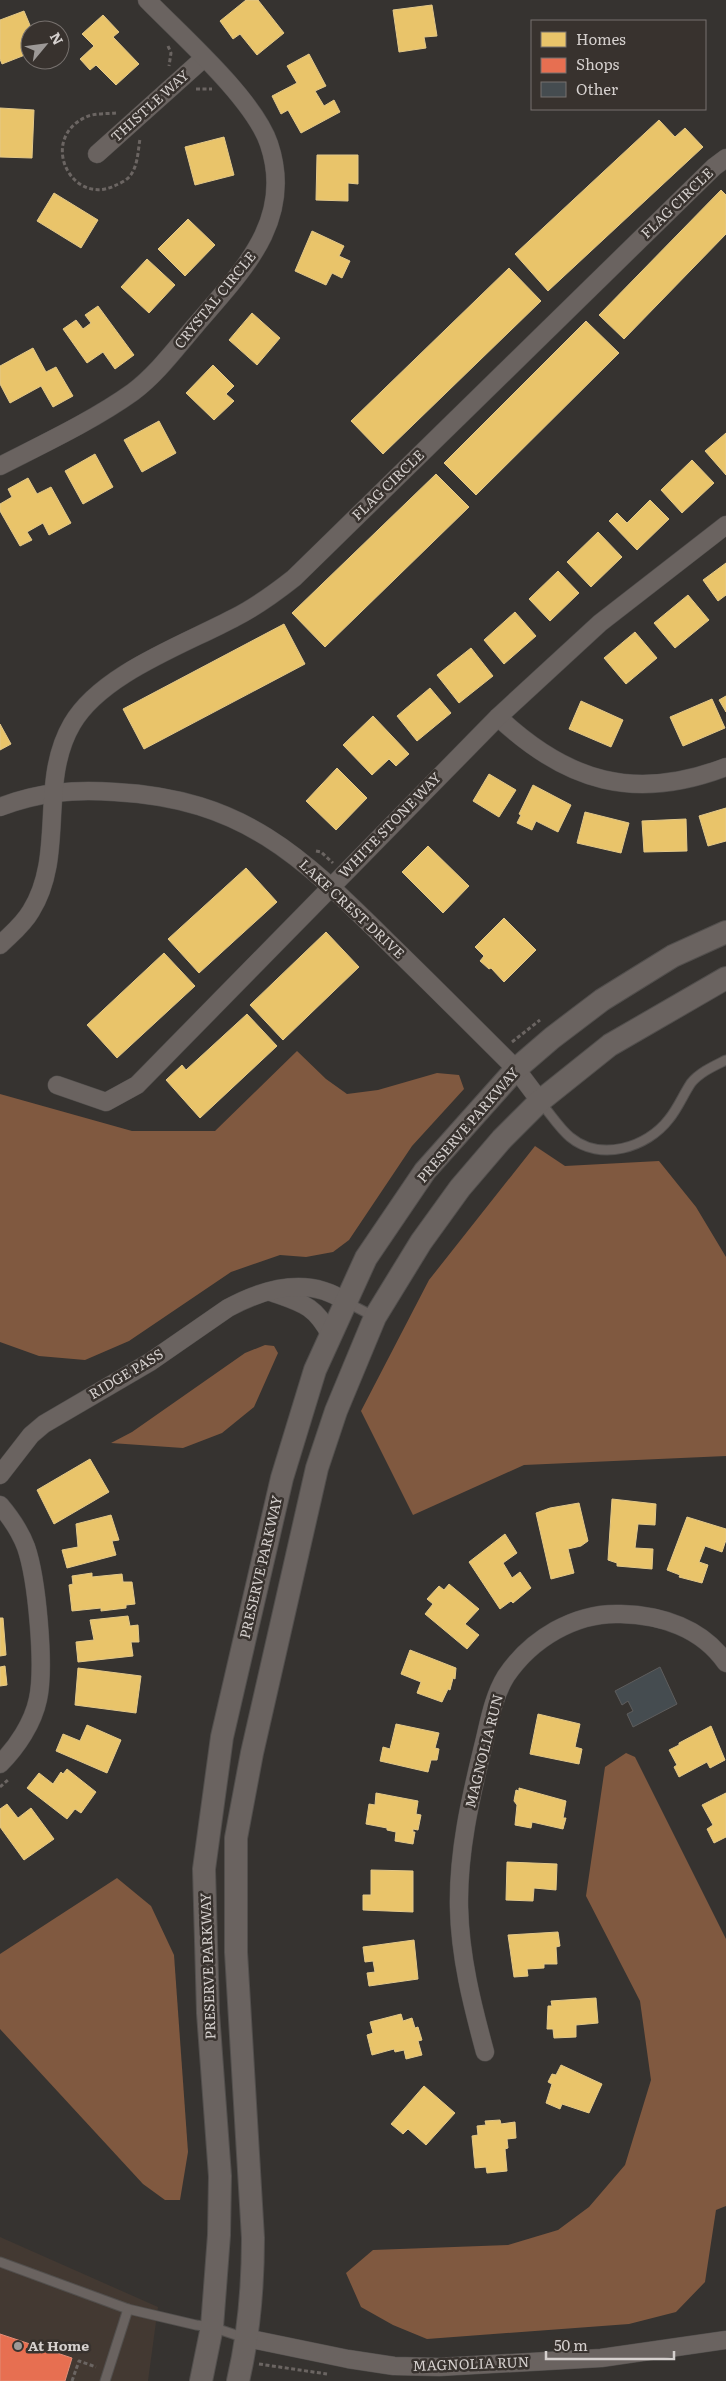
<svg xmlns="http://www.w3.org/2000/svg" width="726" height="2381" font-family="Literata,serif">
  <rect width="100%" height="100%" fill="#363330"/>
  <polygon fill="#433932" points="0,2237 158,2307 148,2381 0,2381"/>
  <g fill="#805940">
    <polygon points="297,1051 326,1079 347,1094 378,1090 437,1073 459,1075 464,1089 412,1146 349,1240 333,1252 306,1257 280,1255 231,1272 129,1341 85,1360 39,1356 0,1342 0,1094 132,1131 215,1131"/>
    <polygon points="535,1146 565,1166 659,1161 696,1207 726,1257 726,1456 524,1465 413,1515 361,1411 429,1280"/>
    <polygon points="265,1345 274,1346 278,1353 254,1407 222,1433 183,1448 111,1443 132,1432 245,1353"/>
    <polygon points="626,1753 635,1757 726,1939 726,2206 716,2210 705,2282 676,2312 629,2324 427,2339 393,2325 361,2307 346,2273 373,2250 508,2245 558,2230 589,2207 625,2165 651,2080 640,2001 586,1896 605,1767"/>
    <polygon points="117,1878 151,1906 174,1955 188,2152 180,2200 165,2200 143,2184 0,2029 0,1954"/>
  </g>
  <g fill="#e9c46a" stroke="#e3c888">
    <polygon points="246,0 258,0 284,33 257,55 240,34 233,39 220,21"/>
    <polygon points="432,5 437,36 424,37 426,48 399,52 393,10"/>
    <polygon points="24,11 32,30 30,53 2,64 0,59 0,20"/>
    <polygon points="103,15 119,32 113,37 139,64 116,85 96,65 90,70 80,59 94,46 82,34"/>
    <polygon points="309,54 326,86 315,91 324,106 334,100 340,112 301,133 288,110 281,114 272,96 297,83 287,66"/>
    <polygon points="0,108 34,110 32,158 0,157"/>
    <polygon points="659,120 675,137 685,128 703,147 548,291 515,254"/>
    <polygon points="224,137 234,175 195,185 185,147"/>
    <polygon points="317,155 358,155 358,184 348,183 348,201 316,200"/>
    <polygon points="721,190 726,195 726,234 624,339 599,315"/>
    <polygon points="54,193 98,220 81,248 37,221"/>
    <polygon points="188,219 215,245 185,276 158,249"/>
    <polygon points="312,231 344,246 339,256 350,261 342,278 332,273 326,285 295,271"/>
    <polygon points="147,259 175,285 149,313 121,287"/>
    <polygon points="509,268 541,301 383,454 351,421"/>
    <polygon points="98,306 134,355 115,369 103,352 87,363 63,329 76,320 83,329 91,323 85,315"/>
    <polygon points="252,313 280,338 257,365 229,340"/>
    <polygon points="586,321 619,353 476,495 444,463"/>
    <polygon points="33,348 46,372 56,367 73,396 53,407 41,386 10,403 0,384 0,366"/>
    <polygon points="213,365 234,386 226,394 234,401 214,420 186,393"/>
    <polygon points="159,421 176,453 142,472 124,440"/>
    <polygon points="726,433 726,475 705,451"/>
    <polygon points="95,454 113,487 83,504 65,471"/>
    <polygon points="692,460 714,483 682,513 661,490"/>
    <polygon points="436,474 469,507 325,647 292,613"/>
    <polygon points="28,478 37,494 51,487 71,523 49,535 43,523 27,532 32,540 20,546 0,511 0,504 12,497 8,489"/>
    <polygon points="650,500 669,519 637,550 609,521 617,513 627,523"/>
    <polygon points="598,532 622,557 591,587 567,562"/>
    <polygon points="726,563 726,595 718,601 703,580"/>
    <polygon points="558,571 579,593 550,621 529,599"/>
    <polygon points="688,595 709,620 675,648 654,623"/>
    <polygon points="515,612 536,636 504,664 484,640"/>
    <polygon points="284,624 305,664 144,749 123,709"/>
    <polygon points="635,632 657,658 626,684 604,658"/>
    <polygon points="471,648 493,676 459,703 437,675"/>
    <polygon points="430,688 451,713 417,741 397,716"/>
    <polygon points="726,696 726,712 719,700"/>
    <polygon points="712,699 725,728 683,746 670,717"/>
    <polygon points="581,701 623,720 611,747 569,729"/>
    <polygon points="373,716 409,754 396,766 389,759 372,775 343,745"/>
    <polygon points="0,724 11,744 0,750"/>
    <polygon points="337,768 367,798 336,830 306,801"/>
    <polygon points="489,774 516,790 499,817 473,801"/>
    <polygon points="533,785 571,805 558,832 536,821 532,830 517,823 521,815 519,814"/>
    <polygon points="726,808 726,841 708,846 699,816"/>
    <polygon points="585,812 629,823 621,853 577,843"/>
    <polygon points="686,819 687,851 644,852 642,821"/>
    <polygon points="428,846 469,886 443,913 402,872"/>
    <polygon points="246,868 277,902 199,973 168,939"/>
    <polygon points="504,918 536,950 504,982 491,968 489,969 480,961 484,956 475,947"/>
    <polygon points="326,932 359,967 283,1040 250,1005"/>
    <polygon points="164,953 195,986 117,1058 87,1025"/>
    <polygon points="247,1014 277,1046 200,1118 166,1080 182,1065 186,1070"/>
    <polygon points="90,1459 109,1492 54,1524 37,1490"/>
    <polygon points="612,1499 656,1504 655,1525 638,1524 635,1548 653,1549 652,1569 617,1566 617,1563 608,1560"/>
    <polygon points="579,1503 588,1541 581,1546 568,1549 574,1573 551,1579 536,1513 550,1508"/>
    <polygon points="111,1515 119,1540 112,1541 116,1555 67,1568 62,1550 78,1547 76,1524"/>
    <polygon points="687,1517 726,1529 726,1540 722,1552 705,1546 699,1562 708,1565 702,1583 679,1577 680,1575 667,1570"/>
    <polygon points="505,1534 517,1553 503,1563 512,1578 520,1572 531,1588 513,1603 511,1601 500,1609 469,1562"/>
    <polygon points="92,1573 92,1577 122,1574 123,1582 132,1582 135,1604 126,1605 126,1608 101,1611 101,1608 72,1611 69,1585 73,1584 72,1576"/>
    <polygon points="449,1584 479,1609 465,1624 479,1635 467,1649 425,1614 433,1604 427,1599 439,1586 444,1590"/>
    <polygon points="128,1616 130,1626 138,1625 139,1642 131,1642 133,1656 78,1662 76,1642 94,1640 90,1620"/>
    <polygon points="0,1618 3,1618 6,1655 0,1656"/>
    <polygon points="410,1650 456,1668 455,1679 453,1678 450,1690 448,1689 442,1702 417,1693 421,1682 401,1674"/>
    <polygon points="5,1666 7,1685 0,1686 0,1667"/>
    <polygon points="78,1668 141,1676 136,1713 75,1705"/>
    <polygon points="538,1714 580,1724 575,1747 582,1749 579,1764 530,1754"/>
    <polygon points="396,1724 439,1733 435,1748 439,1749 437,1760 431,1760 428,1772 380,1761 383,1747 390,1749"/>
    <polygon points="87,1725 121,1740 107,1773 56,1751 63,1734 80,1741"/>
    <polygon points="711,1726 725,1760 710,1768 707,1762 679,1777 674,1767 677,1765 669,1750 679,1745 679,1743"/>
    <polygon points="67,1769 96,1792 81,1813 75,1809 67,1819 27,1788 39,1773 53,1784 61,1772 63,1774"/>
    <polygon points="519,1788 566,1801 563,1818 566,1818 563,1829 532,1822 531,1828 515,1825 517,1805 514,1801 516,1790 519,1791"/>
    <polygon points="376,1793 418,1801 416,1814 421,1815 418,1830 413,1829 413,1832 415,1832 413,1844 395,1841 396,1832 387,1830 387,1828 366,1824 369,1804 375,1805"/>
    <polygon points="726,1793 726,1837 714,1843 707,1829 713,1825 702,1805"/>
    <polygon points="7,1804 18,1818 31,1808 54,1839 24,1860 0,1827 0,1809"/>
    <polygon points="507,1862 557,1864 556,1890 534,1888 533,1901 506,1900"/>
    <polygon points="371,1870 413,1871 413,1912 363,1910 363,1895 371,1895"/>
    <polygon points="558,1932 560,1946 556,1947 557,1964 544,1964 544,1968 527,1969 528,1976 514,1977 508,1935"/>
    <polygon points="414,1940 418,1979 369,1986 367,1973 375,1972 373,1961 365,1962 363,1947"/>
    <polygon points="596,1998 598,2023 576,2025 576,2037 554,2038 553,2029 547,2029 548,2006 552,2006 551,2001"/>
    <polygon points="401,2014 403,2021 412,2018 415,2028 418,2027 422,2040 418,2041 422,2055 406,2059 404,2050 395,2052 394,2049 372,2055 367,2035 373,2033 370,2022"/>
    <polygon points="561,2065 602,2084 589,2113 562,2104 560,2109 546,2103 552,2084 548,2082 552,2074 556,2075"/>
    <polygon points="424,2086 455,2113 426,2145 408,2129 403,2134 391,2124"/>
    <polygon points="500,2120 501,2124 515,2122 516,2138 507,2139 508,2148 505,2149 507,2171 487,2173 486,2167 475,2168 472,2136 478,2135 477,2126 486,2125 485,2121"/>
  </g>
  <polygon fill="#e76f51" stroke="#e28c76" points="0,2334 72,2358 65,2381 0,2381"/>
  <polygon fill="#454c50" stroke="#5e5d5d" points="660,1667 677,1704 633,1727 627,1714 633,1711 628,1701 622,1705 615,1691"/>
  <g fill="none" stroke-linecap="round" stroke-linejoin="round">
    <defs>
      <g id="service">
        <path d="M540,1102C550,1113 559,1128 570,1137C600,1162 647,1148 669,1119C678,1108 683,1095 691,1083C700,1072 714,1066 726,1060"/>
        <polyline points="346,1302 375,1317"/>
        <polyline points="0,2262 128,2309 196,2325 212,2327 245,2338"/>
        <polyline points="105,2381 128,2309"/>
      </g>
      <g id="minor">
        <polyline points="97,154 204,58"/>
        <path d="M0,466C43,444 94,420 133,392C157,374 176,348 195,326C241,272 295,221 269,144C254,99 181,35 147,0"/>
        <path d="M498,717C567,782 635,802 726,767"/>
        <path d="M0,807C39,792 74,789 115,792C245,799 302,857 390,944C432,985 474,1027 516,1069L540,1101"/>
        <path d="M0,945C11,934 23,925 31,911C66,855 38,782 72,724C101,674 183,645 234,618C256,607 275,593 294,578L714,167L726,158"/>
        <polyline points="57,1085 106,1102 137,1085 498,717 600,623 726,525"/>
        <path d="M271,1292C302,1303 315,1305 331,1336"/>
        <path d="M0,1475L31,1435L44,1424L150,1362L228,1308C265,1288 309,1276 346,1302"/>
        <path d="M0,1505C11,1518 20,1531 26,1547C37,1579 45,1666 38,1699C33,1723 17,1747 0,1764"/>
        <path d="M485,2052C472,2004 460,1957 459,1907C458,1853 470,1800 483,1747C489,1723 493,1697 506,1676C531,1639 575,1612 621,1614C661,1615 702,1628 726,1663"/>
        <polyline points="246,2338 348,2359 394,2366 439,2367 601,2358 726,2340"/>
      </g>
      <g id="tertiary">
        <polyline points="201,2381 212,2327 219,2235 220,2176 208,2013 204,1869 222,1737 282,1478 315,1370 366,1258 425,1171 516,1069 552,1038 602,1000 673,956 726,932"/>
        <path d="M238,2381C249,2334 253,2286 253,2238L236,1952V1838L252,1753L317,1468L336,1411L375,1317L421,1242L460,1188L502,1139L540,1101L610,1045L726,978"/>
      </g>
    </defs>
    <use href="#service" stroke="#524f4d" stroke-width="11"/>
    <use href="#minor" stroke="#524f4d" stroke-width="19"/>
    <use href="#tertiary" stroke="#524f4d" stroke-width="24"/>
    <g stroke="#6b6562" stroke-width="3" stroke-dasharray="4 2.5" stroke-linecap="butt">
      <polyline points="168,46 171,53 169,66"/>
      <polyline points="196,89 212,89"/>
      <path d="M116,113C107,114 94,113 86,117C38,139 71,206 114,186C119,184 127,180 130,176C138,166 138,150 140,139"/>
      <polyline points="316,851 321,852 333,863"/>
      <polyline points="512,1042 540,1020"/>
      <polyline points="0,1787 9,1779"/>
      <polyline points="259,2364 327,2374"/>
      <polyline points="72,2381 79,2361 96,2367"/>
    </g>
    <use href="#service" stroke="#6a6360" stroke-width="9"/>
    <use href="#minor" stroke="#6a6360" stroke-width="18"/>
    <use href="#tertiary" stroke="#6a6360" stroke-width="22"/>
  </g>
  <circle fill="#9d9997" stroke="#38322e" stroke-width="2" cx="18" cy="2346" r="5"/>
  <g text-anchor="middle" stroke-width="5" stroke-linejoin="round" paint-order="stroke">
    <g font-size="14" fill="#d5d0ce" stroke="#38322e">
      <text transform="translate(150 106) rotate(-42)" y="5">THISTLE WAY</text>
      <text transform="translate(677 203) rotate(-44)" y="5">FLAG CIRCLE</text>
      <text transform="translate(215 300) rotate(-51)" y="5">CRYSTAL CIRCLE</text>
      <text transform="translate(388 485) rotate(-44)" y="5">FLAG CIRCLE</text>
      <text transform="translate(390 825) rotate(-46)" y="5">WHITE STONE WAY</text>
      <text transform="translate(352 909) rotate(43)" y="5">LAKE CREST DRIVE</text>
      <text transform="translate(468 1125) rotate(-49)" y="5">PRESERVE PARKWAY</text>
      <text transform="translate(126 1374) rotate(-31)" y="5">RIDGE PASS</text>
      <text transform="translate(261 1567) rotate(-77)" y="5">PRESERVE PARKWAY</text>
      <text transform="translate(484 1751) rotate(-76)" y="5">MAGNOLIA RUN</text>
      <text transform="translate(208 1966) rotate(-92)" y="5">PRESERVE PARKWAY</text>
      <text transform="translate(471 2364) rotate(-2)" y="5">MAGNOLIA RUN</text>
    </g>
    <g font-size="14" font-weight="bold" fill="#d5d0ce" stroke="#38322e" text-anchor="start">
      <text x="28" y="2351">At Home</text>
    </g>
  </g>
  <rect x="531" y="20" width="175" height="90" fill="#38322e" stroke="#77716e"/>
  <rect x="541" y="32" width="25" height="15" fill="#e9c46a" stroke="#77716e"/>
  <text x="576" y="45" font-size="15" fill="#d5d0ce">Homes</text>
  <rect x="541" y="58" width="25" height="15" fill="#e76f51" stroke="#77716e"/>
  <text x="576" y="70" font-size="15" fill="#d5d0ce">Shops</text>
  <rect x="541" y="82" width="25" height="15" fill="#454c50" stroke="#77716e"/>
  <text x="576" y="95" font-size="15" fill="#d5d0ce">Other</text>
  <g transform="translate(45 45) rotate(61)"><circle r="24" fill="#38322e" stroke="#77716e"/>
  <path d="M0-4L9 19L0 12L-9 19Z" fill="#9d9997"/>
  <text y="-8" font-size="14" font-weight="bold" text-anchor="middle" fill="#d5d0ce">N</text>
  </g>
  <path d="M546 2351v8h128v-8" fill="none" stroke="#d5d0ce" stroke-width="2.5"/>
  <text x="554" y="2351" font-size="15" fill="#d5d0ce" stroke="#38322e" stroke-width="4" paint-order="stroke">50 m</text>
</svg>
